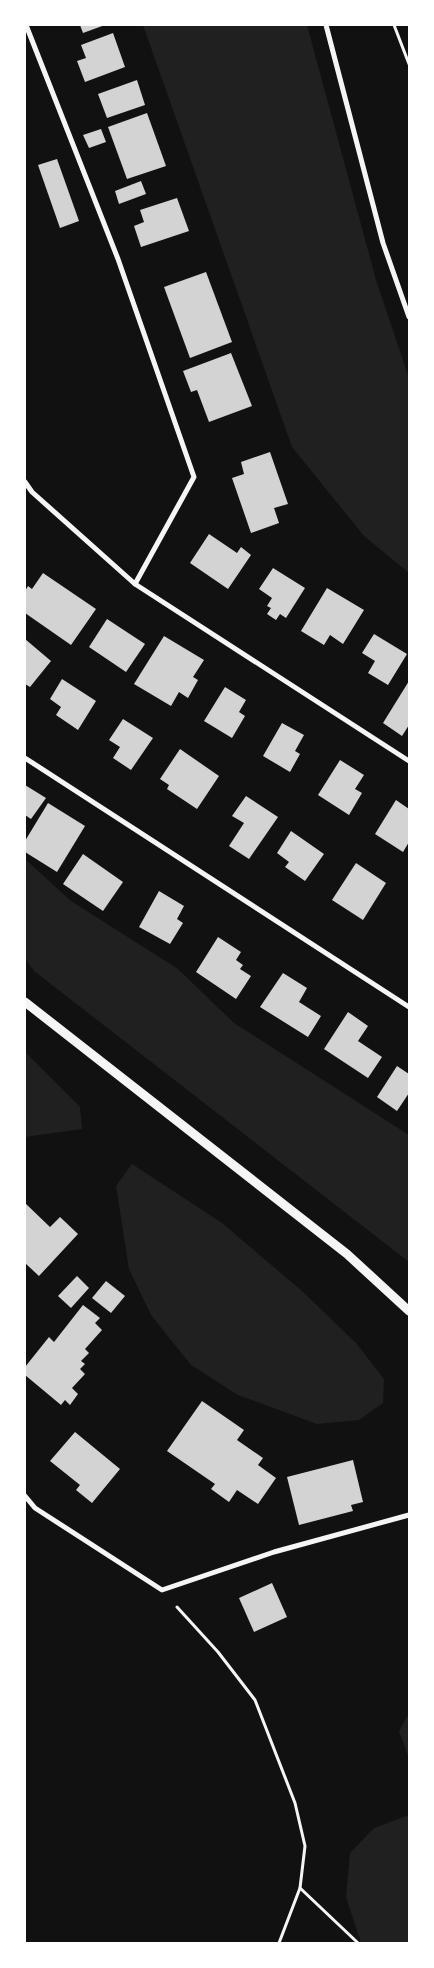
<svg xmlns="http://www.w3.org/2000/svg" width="434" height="1968" font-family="Quicksand,sans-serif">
  <rect width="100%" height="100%" fill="#111"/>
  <g fill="#202020">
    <polygon points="143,25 307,25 376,280 409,378 409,573 364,536 292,447"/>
    <polygon points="25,859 71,901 178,969 234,1023 409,1135 409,1262 34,971 25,958"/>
    <polygon points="25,1052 80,1107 82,1129 25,1137"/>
    <polygon points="132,1164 222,1223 302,1291 356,1343 384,1379 383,1403 359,1420 317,1424 238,1395 191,1365 151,1315 129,1269 116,1186"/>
    <polygon points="409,1713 409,1758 399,1731"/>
    <polygon points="409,1815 409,1943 361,1943 346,1897 350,1853 374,1828"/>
  </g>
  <g fill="#d3d3d3">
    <polygon points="80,25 105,25 83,33"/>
    <polygon points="113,33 125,67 85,82 77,61 86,58 81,45"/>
    <polygon points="137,80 145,105 107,118 98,94"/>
    <polygon points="147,113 166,166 127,179 108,127"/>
    <polygon points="101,129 106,142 89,148 83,135"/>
    <polygon points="57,159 79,221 60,228 38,165"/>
    <polygon points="141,181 146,194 119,204 115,191"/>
    <polygon points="177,198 189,231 141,247 134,226 144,222 140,210"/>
    <polygon points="206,272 232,342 190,358 164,287"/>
    <polygon points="231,353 252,406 209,422 197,390 191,392 183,371"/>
    <polygon points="270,452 288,504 274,508 279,523 251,533 232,478 244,474 241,462"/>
    <polygon points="209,534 237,553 241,547 251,555 228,589 190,563"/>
    <polygon points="273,568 305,588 286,618 280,614 276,620 267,614 271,608 267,606 272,598 259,589"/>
    <polygon points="43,573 96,609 71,645 25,613 25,591 28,586 32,589"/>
    <polygon points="327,588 364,610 343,644 330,635 324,645 301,631"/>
    <polygon points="107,619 145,644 126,672 89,647"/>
    <polygon points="374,634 407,654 388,685 368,673 375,661 362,653"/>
    <polygon points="164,636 204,660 193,677 198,680 188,698 179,692 171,706 134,684"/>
    <polygon points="25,639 51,661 30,687 25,684"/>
    <polygon points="62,679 96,701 78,730 56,715 61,707 50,699"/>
    <polygon points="409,681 409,725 402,736 383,723"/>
    <polygon points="225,687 246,700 239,712 245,716 232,738 204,721"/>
    <polygon points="123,719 153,738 131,770 113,758 120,747 109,740"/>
    <polygon points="282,723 304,735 295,751 300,754 290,772 263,756"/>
    <polygon points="180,749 219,776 197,809 167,789 169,785 160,779"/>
    <polygon points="340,760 364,775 355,789 362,793 349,815 318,795"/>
    <polygon points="25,785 46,798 31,819 25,815"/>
    <polygon points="246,796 278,817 249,859 229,846 244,823 232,816"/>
    <polygon points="396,800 409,809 409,842 403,852 375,834"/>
    <polygon points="48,803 85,826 57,872 25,852 25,841"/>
    <polygon points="291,831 324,854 305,881 285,867 289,862 277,853"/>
    <polygon points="83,854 123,882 103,911 63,884"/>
    <polygon points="356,863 386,883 363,920 332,900"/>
    <polygon points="159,891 184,906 177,919 183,923 170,944 139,927"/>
    <polygon points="218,937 241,952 236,960 243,965 240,969 251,976 236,999 196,972"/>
    <polygon points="283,973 307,988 299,1002 321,1016 308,1037 260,1007"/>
    <polygon points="348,1012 368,1026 358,1041 382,1057 368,1078 324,1049"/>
    <polygon points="397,1066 409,1074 409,1093 397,1111 377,1097"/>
    <polygon points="25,1203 50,1227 60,1217 78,1234 39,1276 25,1263"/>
    <polygon points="77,1276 89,1288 71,1308 58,1296"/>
    <polygon points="106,1281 125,1296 111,1313 92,1298"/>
    <polygon points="83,1305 100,1318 95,1323 102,1330 85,1349 89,1353 81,1361 85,1364 80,1369 85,1374 72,1388 78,1394 70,1405 65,1400 61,1405 25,1375 25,1367 49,1337 54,1342"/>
    <polygon points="202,1401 244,1430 237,1440 263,1458 258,1465 276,1478 258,1504 237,1490 229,1502 211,1489 215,1484 167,1451"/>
    <polygon points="75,1432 120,1469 92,1503 76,1490 80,1485 50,1461"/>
    <polygon points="353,1460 363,1502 351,1505 353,1511 299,1525 287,1477"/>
    <polygon points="272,1583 287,1617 254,1632 239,1598"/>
  </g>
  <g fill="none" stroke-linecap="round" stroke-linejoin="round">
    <g stroke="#f5f5f5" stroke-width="3">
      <polyline points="394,25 409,64"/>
      <polyline points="177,1607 218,1652 255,1700 295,1803 305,1846 300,1888 279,1943"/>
      <polyline points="300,1888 358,1943"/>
    </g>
    <g stroke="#f5f5f5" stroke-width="5">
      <polyline points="26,25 118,259 194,477 135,584"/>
      <polyline points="326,25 383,243 409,317"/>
      <polyline points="25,482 32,492 135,584 409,761"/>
      <polyline points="25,758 409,1007"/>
      <polyline points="25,1496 35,1508 162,1590 274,1552 409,1515"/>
    </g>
    <polyline stroke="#f5f5f5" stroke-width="9" points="25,1002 347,1254 409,1311"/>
  </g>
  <rect width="434" height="1968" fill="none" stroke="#ffffff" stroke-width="52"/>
</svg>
